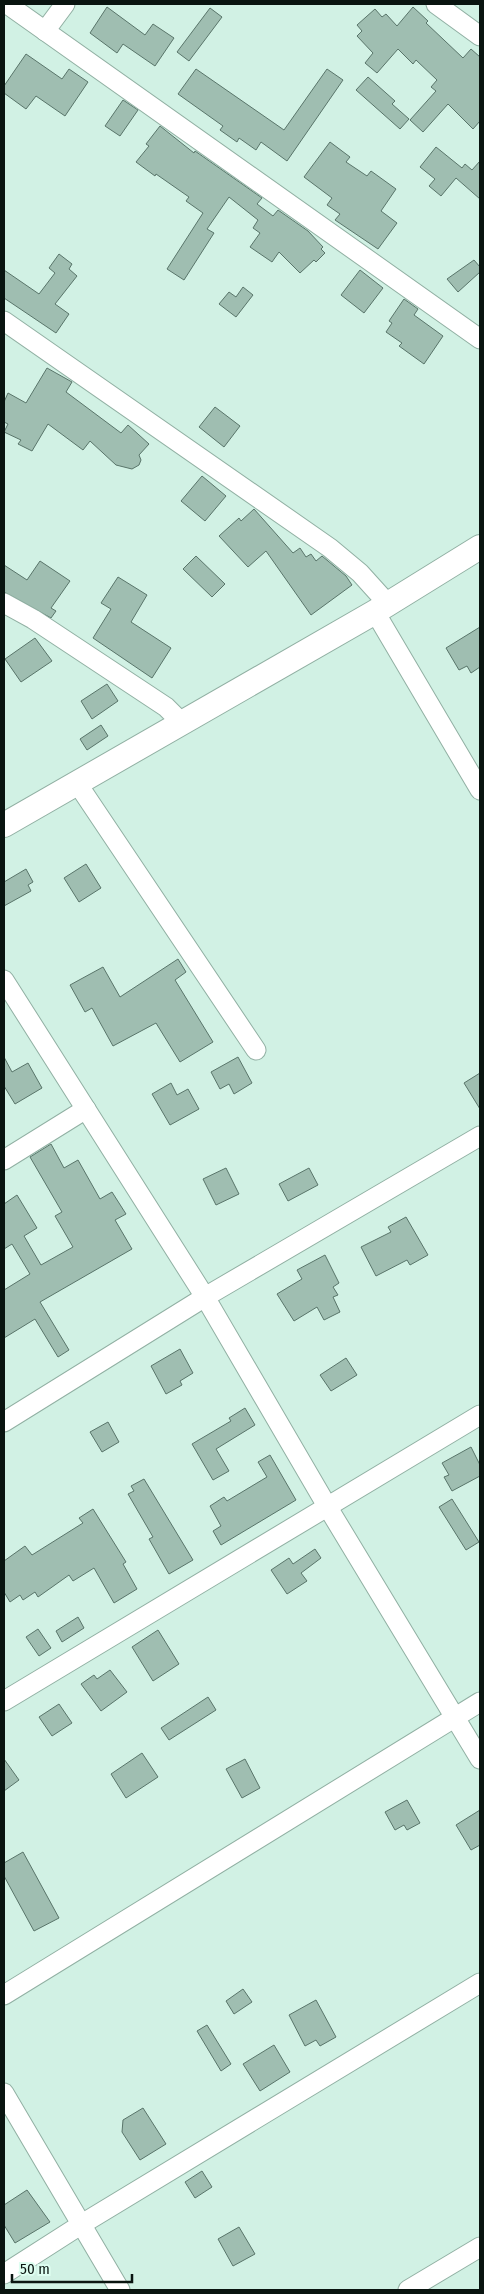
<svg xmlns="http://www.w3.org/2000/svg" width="484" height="2294" font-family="'Fira Sans Condensed',sans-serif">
  <rect width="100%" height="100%" fill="#d1f1e4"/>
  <g fill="#9fbeb1" stroke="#59756a">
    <polygon points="107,7 145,35 153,24 174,38 155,66 123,44 117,53 90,33"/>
    <polygon points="413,7 428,21 426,23 463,58 471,49 480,57 480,121 473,129 448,104 423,132 410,120 436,91 431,87 437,80 416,60 413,64 398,49 377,73 365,63 373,53 357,36 362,31 357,25 375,9 382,17 386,14 397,26"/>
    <polygon points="210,8 222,17 189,61 177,52"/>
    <polygon points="26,54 62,79 69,69 88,82 65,116 36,96 26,109 4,93 4,86"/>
    <polygon points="196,69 284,130 327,69 343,80 287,161 261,142 256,150 239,138 237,142 220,130 223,126 178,94"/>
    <polygon points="368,77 395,101 392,104 409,119 400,129 356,90"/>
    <polygon points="123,100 138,110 120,136 105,126"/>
    <polygon points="160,126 194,153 195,151 262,198 257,204 273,216 278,210 308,231 323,247 321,249 325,253 316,262 314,260 300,273 279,252 272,262 250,247 260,233 253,228 258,220 229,197 207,229 214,233 184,280 167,269 203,213 186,201 189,197 156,174 155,176 136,162 149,146 146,144"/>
    <polygon points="330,142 350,157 346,162 367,176 371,171 396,189 381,211 397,223 378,249 335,220 340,214 327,205 332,198 304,177"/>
    <polygon points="436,147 462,168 465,164 472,170 480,161 480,199 456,178 441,196 429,186 435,179 420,167"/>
    <polygon points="59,254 72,264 69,269 77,276 55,304 69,314 56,333 4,298 4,270 39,294 55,273 49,268"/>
    <polygon points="474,260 480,267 480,272 458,292 447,279"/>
    <polygon points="360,270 383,288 364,313 341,295"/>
    <polygon points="243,287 253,295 236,317 219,304 229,292 236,297"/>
    <polygon points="404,299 418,309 414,315 443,336 424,364 399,346 402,343 386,332 392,323 389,321"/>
    <polygon points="47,368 72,382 66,392 121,433 128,425 149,444 139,455 141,460 139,465 132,469 116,465 90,441 83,450 48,424 32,451 18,444 21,440 4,432 8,424 4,422 4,402 8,393 26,403"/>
    <polygon points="215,407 240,426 224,447 199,427"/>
    <polygon points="202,476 226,496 205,521 181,501"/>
    <polygon points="254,509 293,553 300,548 306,557 311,554 316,561 322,556 346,576 352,585 311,615 266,551 248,567 219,536 239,518 241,521"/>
    <polygon points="196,556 225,584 212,597 183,569"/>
    <polygon points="40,561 70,581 51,608 56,611 51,618 4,592 4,565 27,580"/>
    <polygon points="118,577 147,595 131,622 171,648 152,678 93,638 111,609 101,603"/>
    <polygon points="480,627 480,667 471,673 467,666 459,670 446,648"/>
    <polygon points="35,638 52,661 21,682 5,659"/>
    <polygon points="107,684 118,701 92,719 81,701"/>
    <polygon points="101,725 108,736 87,750 80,739"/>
    <polygon points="86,864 101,888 79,902 64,878"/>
    <polygon points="26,869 33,882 28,885 31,891 4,906 4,882"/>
    <polygon points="178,959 186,972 175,980 213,1042 180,1062 156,1023 113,1046 92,1008 85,1012 70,985 103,967 120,997"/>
    <polygon points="4,1057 12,1072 28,1063 42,1088 15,1104 4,1086"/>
    <polygon points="238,1057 252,1083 234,1094 229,1084 220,1089 211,1072"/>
    <polygon points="480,1073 480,1109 464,1083"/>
    <polygon points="171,1083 177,1095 188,1089 199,1109 170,1125 152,1094"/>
    <polygon points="51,1144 64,1168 78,1160 100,1199 112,1192 126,1214 115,1220 132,1249 40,1302 69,1350 58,1357 35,1319 4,1338 4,1290 30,1274 12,1244 4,1249 4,1204 17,1195 37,1228 24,1236 41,1265 73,1247 55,1216 62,1212 30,1157"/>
    <polygon points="226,1168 239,1194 216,1205 203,1179"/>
    <polygon points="309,1168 318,1185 288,1201 279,1184"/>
    <polygon points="406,1217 428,1255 410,1265 407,1260 376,1276 361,1247 391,1232 388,1227"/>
    <polygon points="325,1255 339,1283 333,1287 338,1295 333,1297 340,1312 324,1320 317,1307 294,1321 277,1294 302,1279 297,1270"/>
    <polygon points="180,1349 193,1373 180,1381 182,1385 166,1394 151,1366"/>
    <polygon points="346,1358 357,1375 331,1391 320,1375"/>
    <polygon points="245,1408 255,1425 216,1449 229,1471 213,1480 192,1444 231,1421 229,1418"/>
    <polygon points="108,1422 119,1442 102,1452 90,1432"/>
    <polygon points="471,1447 480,1465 480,1476 452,1491 444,1477 449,1475 442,1463"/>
    <polygon points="270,1455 296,1500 221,1545 213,1531 221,1526 210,1506 224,1497 227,1501 267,1477 258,1462"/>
    <polygon points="144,1479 193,1560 169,1574 149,1539 153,1537 128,1494 134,1491 131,1486"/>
    <polygon points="452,1499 479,1542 466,1550 439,1507"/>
    <polygon points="93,1509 126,1562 123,1564 137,1589 114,1603 94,1568 73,1581 69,1575 38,1597 35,1592 23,1600 20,1595 10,1602 4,1592 4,1561 25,1546 32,1555 83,1523 79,1518"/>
    <polygon points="315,1549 321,1558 301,1573 307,1581 287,1594 271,1570 289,1558 293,1564"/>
    <polygon points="78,1617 84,1628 62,1642 56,1631"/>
    <polygon points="38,1629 51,1648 39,1656 26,1637"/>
    <polygon points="158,1630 179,1664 153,1681 132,1647"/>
    <polygon points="110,1670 127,1692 101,1711 81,1684 94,1675 97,1679"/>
    <polygon points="208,1697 216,1710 169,1740 161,1728"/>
    <polygon points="59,1704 72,1723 52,1736 39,1717"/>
    <polygon points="142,1753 158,1777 126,1798 111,1774"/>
    <polygon points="4,1759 19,1780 4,1791"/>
    <polygon points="245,1759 260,1788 242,1798 226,1769"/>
    <polygon points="407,1800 420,1823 407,1830 404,1825 395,1830 385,1812"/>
    <polygon points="480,1810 480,1845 471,1850 456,1825"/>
    <polygon points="23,1852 59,1918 34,1931 4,1876 4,1863"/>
    <polygon points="243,1989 252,2002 234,2014 226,2001"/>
    <polygon points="316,2000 336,2037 320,2046 316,2040 305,2046 289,2015"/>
    <polygon points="207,2025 231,2064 221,2071 197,2031"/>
    <polygon points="274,2045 290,2072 260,2091 243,2064"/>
    <polygon points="143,2108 166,2144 140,2160 122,2132 123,2120"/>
    <polygon points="202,2171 212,2187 195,2198 185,2182"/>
    <polygon points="27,2190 50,2222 15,2243 4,2225 4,2205"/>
    <polygon points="239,2227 255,2254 233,2266 218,2239"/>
  </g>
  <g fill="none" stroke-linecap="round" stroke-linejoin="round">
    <defs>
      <g id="minor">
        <polyline points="7,4 480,339"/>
        <polyline points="436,4 480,36"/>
        <polyline points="45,31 65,4"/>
        <polyline points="4,321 330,548 360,573 388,604"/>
        <polyline points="4,603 33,619 166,707 183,724"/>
        <polyline points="375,612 480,790"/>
        <polyline points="77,783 256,1050"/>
        <polyline points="4,980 205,1297 327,1506 480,1759"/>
        <polyline points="4,1160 86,1109"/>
        <polyline points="4,1422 205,1297 480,1136"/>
        <polyline points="4,1701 480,1415"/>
        <polyline points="4,1995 480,1702"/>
        <polyline points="4,2093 120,2290"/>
        <polyline points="4,2274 82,2224 480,1983"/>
        <polyline points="408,2290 480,2247"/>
      </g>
      <polyline id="tertiary" points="4,825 375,612 480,547"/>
    </defs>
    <use href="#minor" stroke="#91b0a3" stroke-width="21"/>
    <use href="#tertiary" stroke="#91b0a3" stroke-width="26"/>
    <use href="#minor" stroke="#fff" stroke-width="19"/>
    <use href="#tertiary" stroke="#fff" stroke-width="24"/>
  </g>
  <rect width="484" height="2294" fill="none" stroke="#091410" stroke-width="10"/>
  <path d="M12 2274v8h120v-8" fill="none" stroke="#091410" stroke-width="2.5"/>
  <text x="20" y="2274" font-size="15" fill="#091410" stroke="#defef1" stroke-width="4" paint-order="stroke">50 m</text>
</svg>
